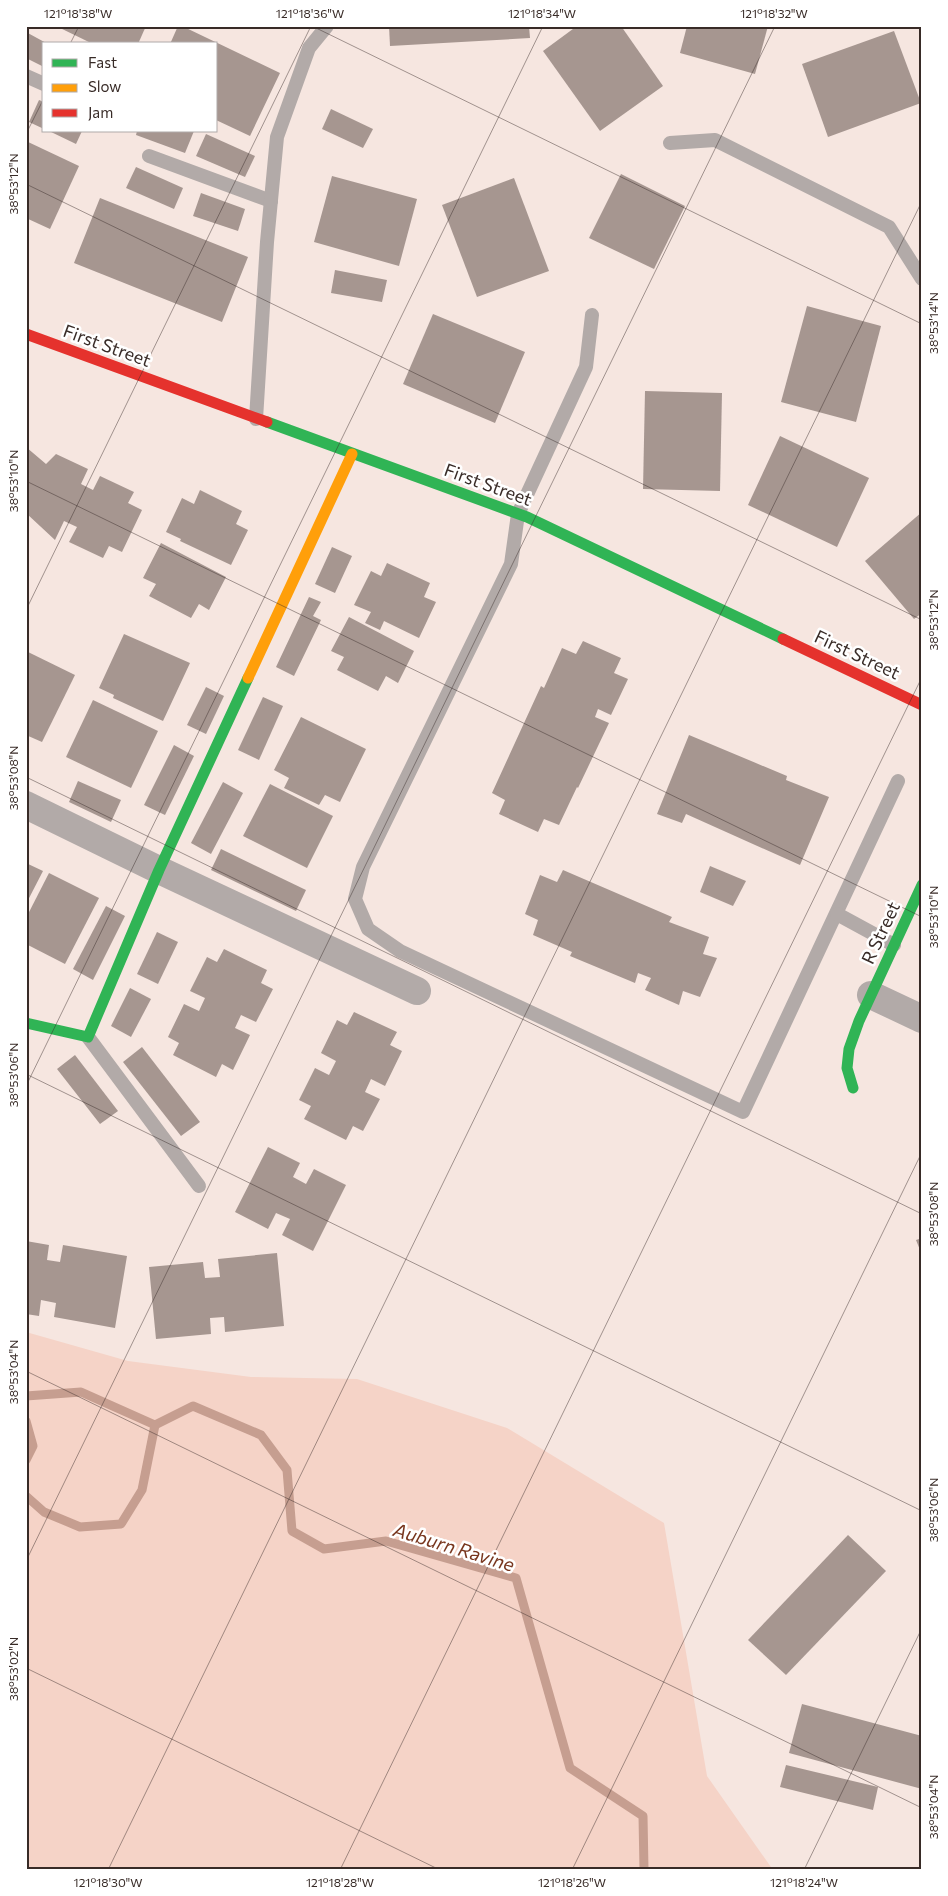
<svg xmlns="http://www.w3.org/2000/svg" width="948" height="1896" font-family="Commissioner,sans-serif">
  <rect width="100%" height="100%" fill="#f6e6e0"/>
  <polygon fill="#f5d3c7" points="26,1332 128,1361 251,1377 357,1379 507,1428 664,1523 707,1776 773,1870 26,1870"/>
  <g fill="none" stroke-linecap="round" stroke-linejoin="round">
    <g stroke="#c69e90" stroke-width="9">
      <polyline points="26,1396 81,1392 155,1425 193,1406 261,1435 287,1470 292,1531 324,1549 386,1541 516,1578 570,1768 643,1816 644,1870"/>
      <polyline points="26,1421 33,1446 26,1460"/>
      <polyline points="26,1496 44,1512 80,1527 121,1524 142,1490 155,1425"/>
    </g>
  </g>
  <g fill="#a69690">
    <polygon points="56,26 146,26 138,44 93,44"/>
    <polygon points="178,26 182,26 280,73 250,136 216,120 216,44 170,44"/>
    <polygon points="389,26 529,26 530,38 390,46"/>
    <polygon points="577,26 621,26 663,86 600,131 543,51"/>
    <polygon points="687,26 768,26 755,74 680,53"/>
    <polygon points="894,31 921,103 828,137 802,64"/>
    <polygon points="26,32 48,44 44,44 44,67 26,58"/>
    <polygon points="39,100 44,102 44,129 29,122"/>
    <polygon points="331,109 373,129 363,148 322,129"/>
    <polygon points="49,131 82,131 76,144"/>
    <polygon points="137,131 194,131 185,153 136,135"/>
    <polygon points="206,134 255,156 245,177 196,156"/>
    <polygon points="26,141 79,166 50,229 26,218"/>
    <polygon points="136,167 183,188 174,209 126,188"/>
    <polygon points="621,174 685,206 654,269 589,238"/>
    <polygon points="332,176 417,199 399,266 314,242"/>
    <polygon points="514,178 549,271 477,297 442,205"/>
    <polygon points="201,193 245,209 238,231 193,216"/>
    <polygon points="100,198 248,257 222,322 74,263"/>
    <polygon points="335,270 387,280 382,302 331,293"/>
    <polygon points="807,306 881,326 856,422 781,402"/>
    <polygon points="433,314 525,352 495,423 403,384"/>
    <polygon points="645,391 722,393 720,491 643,489"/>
    <polygon points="780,436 869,478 837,547 748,505"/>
    <polygon points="26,447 46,464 56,454 88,469 81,484 93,490 100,476 134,492 128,503 142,510 122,552 109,546 103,558 69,542 77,527 64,521 55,540 26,513"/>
    <polygon points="200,490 242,511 236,524 248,530 231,565 180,541 181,539 166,532 182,498 194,504"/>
    <polygon points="922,512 922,613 914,619 865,561"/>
    <polygon points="161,543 226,577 209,610 199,604 191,618 149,596 156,584 143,578"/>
    <polygon points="332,547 352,556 335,593 315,584"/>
    <polygon points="387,563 430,583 424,597 436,602 419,638 384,621 380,630 365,623 371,612 354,605 371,571 381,576"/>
    <polygon points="309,597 321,602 313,616 321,620 294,676 276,667"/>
    <polygon points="349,617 414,651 398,683 386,676 378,691 337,670 344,657 331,651"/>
    <polygon points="124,634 190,663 163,721 113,698 114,695 99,688"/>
    <polygon points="583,641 621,658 614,673 628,679 611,715 598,709 595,717 609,723 578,788 577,787 559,825 544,819 538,832 499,814 505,800 492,793 541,686 544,688 562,648 576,654"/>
    <polygon points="26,651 75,675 42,742 26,735"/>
    <polygon points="206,687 224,696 206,734 187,725"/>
    <polygon points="263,697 283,706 259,760 238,750"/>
    <polygon points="93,700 158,731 131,788 66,757"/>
    <polygon points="301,717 366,749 340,802 325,795 319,805 284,788 289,778 274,770"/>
    <polygon points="689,735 787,776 786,780 829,797 800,865 686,814 682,823 657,814"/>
    <polygon points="174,745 194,756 165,815 144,805"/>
    <polygon points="78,781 121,800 111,822 69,802"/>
    <polygon points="223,782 243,793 211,854 191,843"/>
    <polygon points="270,784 333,816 307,868 243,836"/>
    <polygon points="221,849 306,890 296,911 211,870"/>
    <polygon points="26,863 43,871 26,904"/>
    <polygon points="710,866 746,881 733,906 700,892"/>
    <polygon points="563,870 672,917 669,922 709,937 703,954 717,958 700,997 683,991 679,1005 645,990 651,978 638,973 635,983 570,956 572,952 533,935 538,920 525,914 540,875 557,882"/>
    <polygon points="49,873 99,898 65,964 26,944 26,918"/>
    <polygon points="106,906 125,916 93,980 73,969"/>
    <polygon points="157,932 178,942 158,984 137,974"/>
    <polygon points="224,949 267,970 261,983 273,989 256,1022 241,1015 235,1028 250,1035 233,1070 222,1064 216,1077 173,1055 179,1043 168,1037 184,1004 199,1011 205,998 190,991 207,957 217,962"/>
    <polygon points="130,988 151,999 131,1037 111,1026"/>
    <polygon points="354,1012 397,1032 390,1045 402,1051 385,1086 371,1079 365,1092 380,1099 363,1131 353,1126 346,1140 304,1119 311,1106 299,1100 315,1068 329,1075 336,1061 321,1053 337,1020 347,1025"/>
    <polygon points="142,1047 200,1122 181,1136 123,1062"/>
    <polygon points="75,1055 118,1111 100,1124 57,1069"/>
    <polygon points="268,1147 300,1163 293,1177 306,1184 314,1169 346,1185 313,1251 282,1235 290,1219 276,1213 268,1229 235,1212"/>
    <polygon points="922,1238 922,1255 916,1240"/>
    <polygon points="26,1241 49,1245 47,1260 60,1262 63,1245 127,1256 115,1328 54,1317 56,1303 41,1300 39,1316 26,1314"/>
    <polygon points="277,1253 284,1326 225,1332 224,1317 210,1318 211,1334 156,1339 149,1267 203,1262 205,1278 220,1277 218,1259"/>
    <polygon points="848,1535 886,1571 786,1675 748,1640"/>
    <polygon points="802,1704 922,1736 922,1789 789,1753"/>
    <polygon points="786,1765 878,1787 873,1810 780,1787"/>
  </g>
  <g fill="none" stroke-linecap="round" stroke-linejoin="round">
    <g stroke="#b2aaa8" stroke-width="14">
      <polyline points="26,76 44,84"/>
      <polyline points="670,143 715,140 889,227 922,279"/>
      <polyline points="149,156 271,201"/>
      <polyline points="592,315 586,367 518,514 511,564 363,867 355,899 368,929 400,951 743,1112 898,781"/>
      <polyline points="256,419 267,242 277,137 309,48 327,26"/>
      <polyline points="837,914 894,945"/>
      <polyline points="88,1037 199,1186"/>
    </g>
    <g stroke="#b2aaa8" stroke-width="28">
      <polyline points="26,805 159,870 417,991"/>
      <polyline points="871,995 922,1019"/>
    </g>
    <g stroke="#30b455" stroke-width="11">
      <polyline points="267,422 527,517 783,639"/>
      <polyline points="26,1023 88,1037 159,870 248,678"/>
      <polyline points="853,1088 847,1068 849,1049 859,1021 922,885"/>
    </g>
    <polyline stroke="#ff9f0a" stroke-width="11" points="248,678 352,454"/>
    <g stroke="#e5322d" stroke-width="11">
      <polyline points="26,334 267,422"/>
      <polyline points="783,639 922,705"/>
    </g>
  </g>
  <path fill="none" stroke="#382b27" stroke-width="1" stroke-opacity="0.45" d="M312,26L922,324M921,26L922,27M70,44L79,26M26,134L44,98M26,184L922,620M26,481L922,917M26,610L311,26M26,777L922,1214M26,1074L922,1511M26,1086L543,26M26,1371L922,1808M26,1561L775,26M26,1668L440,1870M108,1870L922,201M340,1870L922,677M572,1870L922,1152M804,1870L922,1628"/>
  <g text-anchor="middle" stroke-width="5" stroke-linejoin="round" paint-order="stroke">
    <g font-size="18" fill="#382b27" stroke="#fff">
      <text transform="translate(107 346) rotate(20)" y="6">First Street</text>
      <text transform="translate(488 485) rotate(20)" y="6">First Street</text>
      <text transform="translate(857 655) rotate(25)" y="6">First Street</text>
      <text transform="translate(881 933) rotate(-65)" y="6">R Street</text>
    </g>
    <g font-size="19" font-style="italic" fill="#78361e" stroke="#fff">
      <text transform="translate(454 1547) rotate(17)" y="7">Auburn Ravine</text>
    </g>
  </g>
  <rect width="948" height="1896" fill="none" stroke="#ffffff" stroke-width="55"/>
  <rect x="42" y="42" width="175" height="90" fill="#ffffff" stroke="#afaaa9"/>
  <rect x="52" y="59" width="25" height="8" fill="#30b455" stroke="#afaaa9"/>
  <text x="88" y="68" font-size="15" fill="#382b27">Fast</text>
  <rect x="52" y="84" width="25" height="8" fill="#ff9f0a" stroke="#afaaa9"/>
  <text x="88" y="92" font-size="15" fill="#382b27">Slow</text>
  <rect x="52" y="109" width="25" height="8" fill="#e5322d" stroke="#afaaa9"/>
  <text x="88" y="118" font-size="15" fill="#382b27">Jam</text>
  <rect x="28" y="28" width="892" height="1840" fill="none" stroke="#382b27" stroke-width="2"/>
  <g font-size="12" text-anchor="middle" fill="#382b27">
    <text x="78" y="18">121°18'38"W</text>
    <text x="310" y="18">121°18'36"W</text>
    <text x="542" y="18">121°18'34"W</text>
    <text x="774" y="18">121°18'32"W</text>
    <text transform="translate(14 184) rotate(-90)" y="4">38°53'12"N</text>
    <text transform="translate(934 323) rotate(-90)" y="4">38°53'14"N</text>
    <text transform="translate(14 481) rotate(-90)" y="4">38°53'10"N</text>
    <text transform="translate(934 620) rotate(-90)" y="4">38°53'12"N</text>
    <text transform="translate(14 778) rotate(-90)" y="4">38°53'08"N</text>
    <text transform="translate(934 917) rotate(-90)" y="4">38°53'10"N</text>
    <text transform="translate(14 1075) rotate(-90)" y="4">38°53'06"N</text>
    <text transform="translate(934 1214) rotate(-90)" y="4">38°53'08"N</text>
    <text transform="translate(14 1372) rotate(-90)" y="4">38°53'04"N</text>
    <text transform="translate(934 1510) rotate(-90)" y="4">38°53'06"N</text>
    <text transform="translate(14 1669) rotate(-90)" y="4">38°53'02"N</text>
    <text transform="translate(934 1807) rotate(-90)" y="4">38°53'04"N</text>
    <text x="108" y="1887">121°18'30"W</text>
    <text x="340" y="1887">121°18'28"W</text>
    <text x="572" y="1887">121°18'26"W</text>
    <text x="804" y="1887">121°18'24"W</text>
  </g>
</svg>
